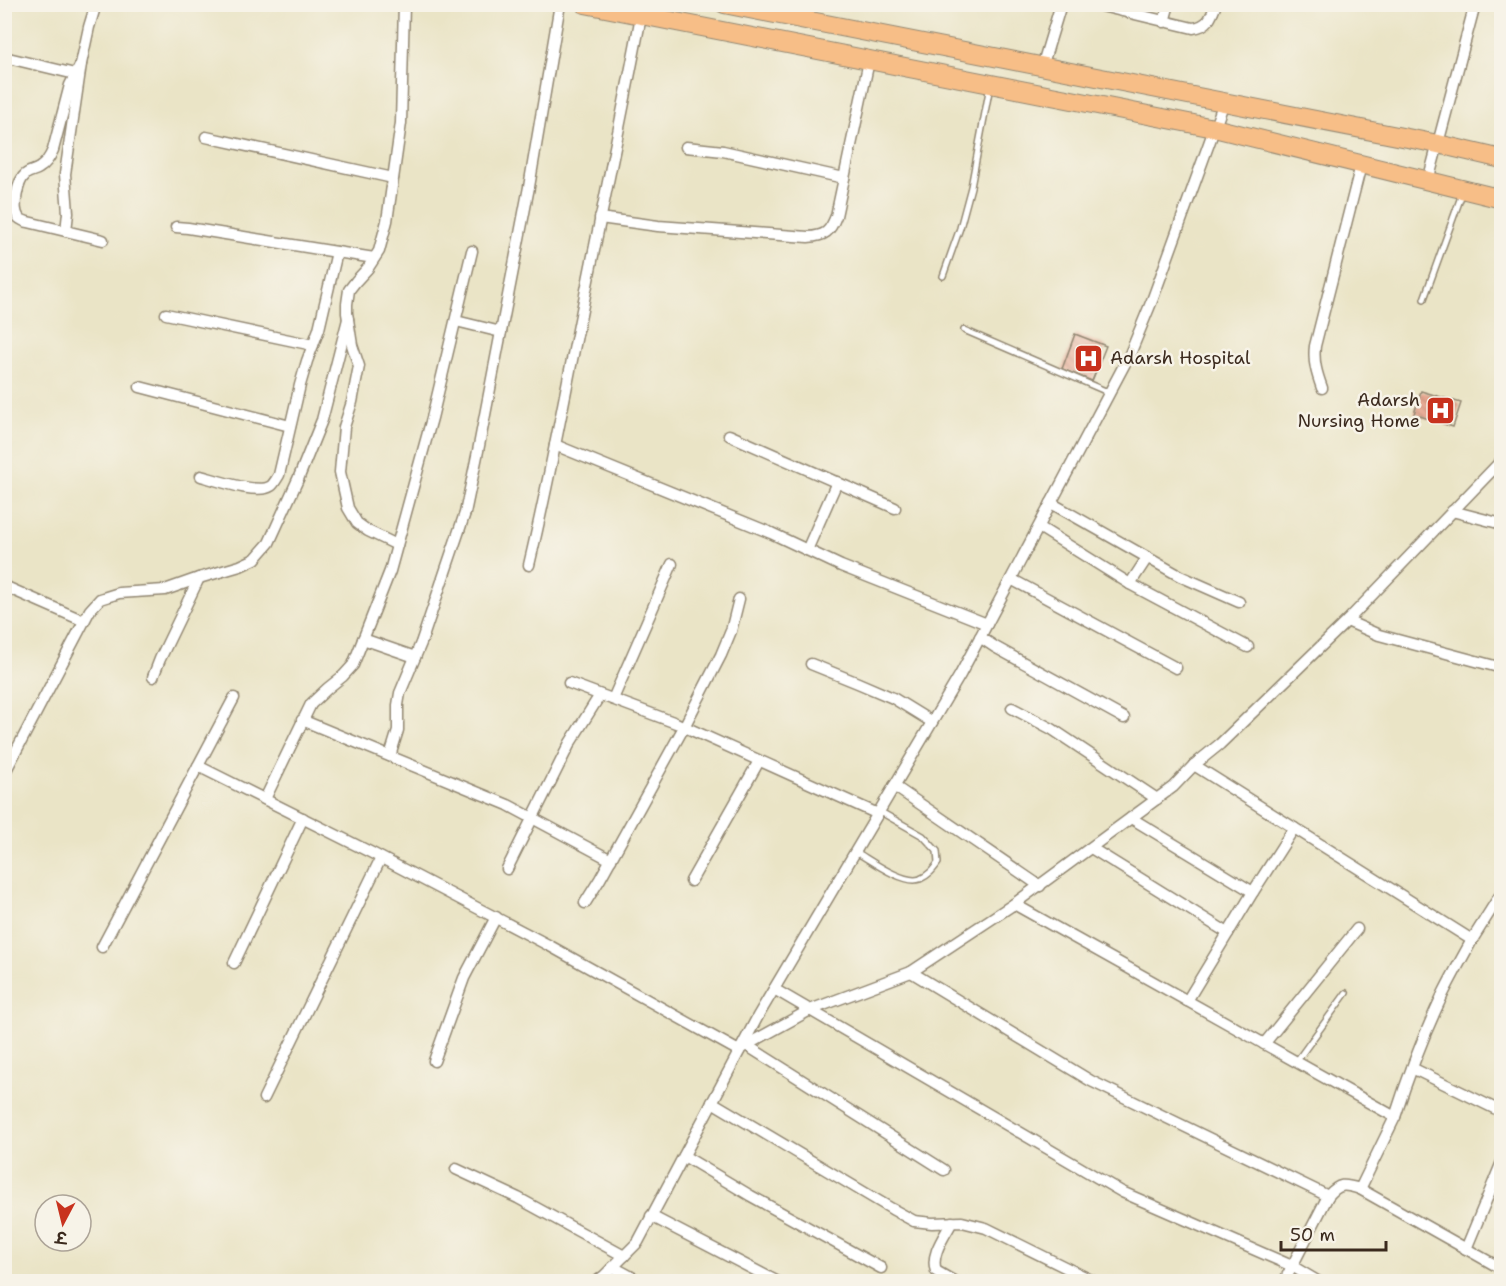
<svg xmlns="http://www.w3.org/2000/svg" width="1506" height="1286" font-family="'Shantell Sans','Playpen Sans Deva',sans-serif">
  <defs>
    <pattern id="building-back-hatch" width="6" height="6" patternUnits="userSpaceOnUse" patternTransform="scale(1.5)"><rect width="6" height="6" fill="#e7a58e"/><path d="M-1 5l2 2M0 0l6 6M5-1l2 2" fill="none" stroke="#bc8773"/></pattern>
  </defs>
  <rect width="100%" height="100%" fill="#f7f3e8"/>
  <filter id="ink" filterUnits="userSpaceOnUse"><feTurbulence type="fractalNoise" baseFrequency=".0167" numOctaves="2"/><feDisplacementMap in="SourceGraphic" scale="12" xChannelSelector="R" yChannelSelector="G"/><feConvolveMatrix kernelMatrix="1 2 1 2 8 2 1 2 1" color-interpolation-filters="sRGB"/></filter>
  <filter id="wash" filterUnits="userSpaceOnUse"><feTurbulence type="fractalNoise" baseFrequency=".008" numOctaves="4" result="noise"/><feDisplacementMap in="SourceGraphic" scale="24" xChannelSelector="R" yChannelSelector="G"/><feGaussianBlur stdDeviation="1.35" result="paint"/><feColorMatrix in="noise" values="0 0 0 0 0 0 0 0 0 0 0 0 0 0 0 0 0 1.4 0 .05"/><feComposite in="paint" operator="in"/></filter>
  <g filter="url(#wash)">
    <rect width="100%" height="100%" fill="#eae4c6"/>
    <g id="blocks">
      <g fill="url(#building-back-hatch)">
        <polygon points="1075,334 1106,346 1092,381 1062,369"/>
        <polygon points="1421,391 1461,403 1453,427 1414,414"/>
      </g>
    </g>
  </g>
  <g filter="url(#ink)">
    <use href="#blocks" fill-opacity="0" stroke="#928772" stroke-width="1.5"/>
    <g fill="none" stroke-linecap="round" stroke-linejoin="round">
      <defs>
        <g id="service">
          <polyline points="943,276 960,228 971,187 990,86"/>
          <polyline points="1424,299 1463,191"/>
          <polyline points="964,330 1110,393"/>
          <path d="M856,852C870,860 904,885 920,879C929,875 933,870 938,863L937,851L923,836L879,811"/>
          <polyline points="1296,1062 1346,993"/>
        </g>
        <g id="minor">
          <path d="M1093,4L1193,28C1208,26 1211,18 1216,4"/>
          <polyline points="1164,22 1169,4"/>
          <polyline points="4,57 75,74"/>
          <path d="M81,64L70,85L53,150C50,157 46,164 39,168C35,171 29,171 26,174C17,181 12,209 19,218C20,219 26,222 28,222L103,240"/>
          <polyline points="1042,67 1061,4"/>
          <polyline points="206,137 393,178"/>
          <polyline points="686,147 723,151 844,178"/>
          <polyline points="1428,181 1475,4"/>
          <path d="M600,218L658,226L808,237C825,236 830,232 836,216L869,61"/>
          <polyline points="176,227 188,228 374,258"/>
          <polyline points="66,231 68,213 65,174 81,64 89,27 96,4"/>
          <polyline points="166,314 313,345"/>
          <polyline points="456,321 501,332"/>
          <polyline points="140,387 290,426"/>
          <path d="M1322,388C1317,374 1313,362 1315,346L1361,165"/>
          <polyline points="729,435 895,508"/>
          <polyline points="555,445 771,533 841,566 987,624"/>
          <polyline points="1502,460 1347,621 1379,635 1502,668"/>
          <path d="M201,476C216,480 258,495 271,486C274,484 277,478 279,475L300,385L307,361L319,329L337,252"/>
          <polyline points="1051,503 1180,576 1239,602"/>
          <polyline points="1452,511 1502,524"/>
          <polyline points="1039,527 1130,584 1248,647"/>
          <polyline points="397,545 368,531 357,523 348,508 340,472 344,427 352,402 359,366 352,345 347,313 347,304 349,290 356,281 368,268 379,251 387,221 401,123 404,4"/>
          <polyline points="807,550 837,482"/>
          <path d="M529,565C549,482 564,398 581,315C601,215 622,116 641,16"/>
          <polyline points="1011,579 1176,668"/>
          <polyline points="1130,584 1147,558"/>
          <polyline points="4,586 84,621"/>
          <polyline points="980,637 995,647 1124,718"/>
          <polyline points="363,639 415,657"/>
          <polyline points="811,664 858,683 893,698 932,722"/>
          <polyline points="153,677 160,659 199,578"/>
          <polyline points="569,683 676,723 878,814"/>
          <polyline points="613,699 672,564"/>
          <polyline points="1012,708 1052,729 1157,799"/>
          <polyline points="302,720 508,805 611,860"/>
          <polyline points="390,756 398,730 398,705 400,693 421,643 465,513 478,451 529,187 560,4"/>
          <polyline points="1194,765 1472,940 1499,897 1502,898"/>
          <polyline points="198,766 372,853 550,946 739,1051"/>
          <polyline points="4,774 90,610 100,599 119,593 165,590 199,578 240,566 255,559 269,543 299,477 322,420 348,319"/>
          <polyline points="894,786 1040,886"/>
          <polyline points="265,799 311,704 328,688 343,676 353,665 390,571 432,418 472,251"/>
          <polyline points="1131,818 1253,892"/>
          <polyline points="1091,848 1228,933"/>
          <polyline points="507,869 570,743 600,695"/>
          <polyline points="691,881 759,761"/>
          <polyline points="585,903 600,879 684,727 721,655 731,631 739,599"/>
          <polyline points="102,947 234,698"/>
          <polyline points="234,963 303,818"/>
          <polyline points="911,972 1014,904"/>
          <polyline points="774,989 1122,1192 1292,1266 1319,1282"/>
          <polyline points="1187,1001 1253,892 1294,828"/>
          <polyline points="1264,1044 1357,929"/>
          <polyline points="746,1045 944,1170"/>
          <polyline points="741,1048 810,1010 911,972 1091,1081 1328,1196"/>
          <polyline points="434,1061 464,978 496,917"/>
          <polyline points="1412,1068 1502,1112"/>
          <polyline points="264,1098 381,858"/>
          <polyline points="712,1102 892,1209 914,1221 932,1223 962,1222 986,1228 1095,1282"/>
          <path d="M1395,1117C1408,1076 1424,1034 1443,994C1452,976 1462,958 1472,940"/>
          <polyline points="684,1156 751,1196 881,1268"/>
          <polyline points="456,1169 518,1198 624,1256"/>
          <polyline points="1360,1189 1502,1269"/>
          <polyline points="651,1216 778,1282"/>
          <path d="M952,1222C944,1237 930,1255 936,1271L955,1282"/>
          <polyline points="1466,1249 1502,1162"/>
          <polyline points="613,1267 641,1282"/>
          <polyline points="596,1282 604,1276 638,1242 758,1016 960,675 1130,354 1153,298 1224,102"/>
          <path d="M1284,1282L1328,1196C1339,1183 1344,1184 1360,1189L1395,1117L1014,904L1173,787L1194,765L1220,744L1347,621"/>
        </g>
        <g id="primary">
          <polyline points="585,4 1214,128 1502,199"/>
          <polyline points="724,4 1438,144 1502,159"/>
        </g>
      </defs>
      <use href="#service" stroke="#928772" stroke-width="8"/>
      <use href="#minor" stroke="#928772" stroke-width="13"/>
      <use href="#primary" stroke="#928772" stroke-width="20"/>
      <use href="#service" stroke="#fff" stroke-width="5"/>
      <use href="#minor" stroke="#fff" stroke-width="10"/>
      <use href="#primary" stroke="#f7be87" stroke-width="18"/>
    </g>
  </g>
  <defs>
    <symbol id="hospital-square" viewBox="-11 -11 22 22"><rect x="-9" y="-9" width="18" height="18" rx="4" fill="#c8321e" stroke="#f7f3e8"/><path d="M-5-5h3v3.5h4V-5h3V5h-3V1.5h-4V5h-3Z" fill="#fff"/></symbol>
  </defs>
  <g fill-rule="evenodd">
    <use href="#hospital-square" x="1072" y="342" width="33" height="33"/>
    <use href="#hospital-square" x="1424" y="394" width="33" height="33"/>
  </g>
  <g text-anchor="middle" stroke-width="5" stroke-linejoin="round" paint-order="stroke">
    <g font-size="18" fill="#3b2a1e" stroke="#f7f3e8" text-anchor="start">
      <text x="1110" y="364">Adarsh Hospital</text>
      <text x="1420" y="406" text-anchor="end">Adarsh<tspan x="1420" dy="21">Nursing Home</tspan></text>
    </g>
  </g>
  <rect width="1506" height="1286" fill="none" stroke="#f7f3e8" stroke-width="24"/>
  <g transform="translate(63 1223) rotate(187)"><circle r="28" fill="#f7f3e8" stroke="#aca397" stroke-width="1.5"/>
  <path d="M0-4.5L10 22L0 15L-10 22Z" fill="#c8321e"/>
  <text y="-9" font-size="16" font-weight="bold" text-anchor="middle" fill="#3b2a1e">उ</text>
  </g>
  <path d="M1281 1241v9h105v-9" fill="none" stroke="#3b2a1e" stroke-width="3"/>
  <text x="1290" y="1241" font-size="18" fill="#3b2a1e" stroke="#f7f3e8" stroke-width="4.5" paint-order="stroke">50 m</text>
</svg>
